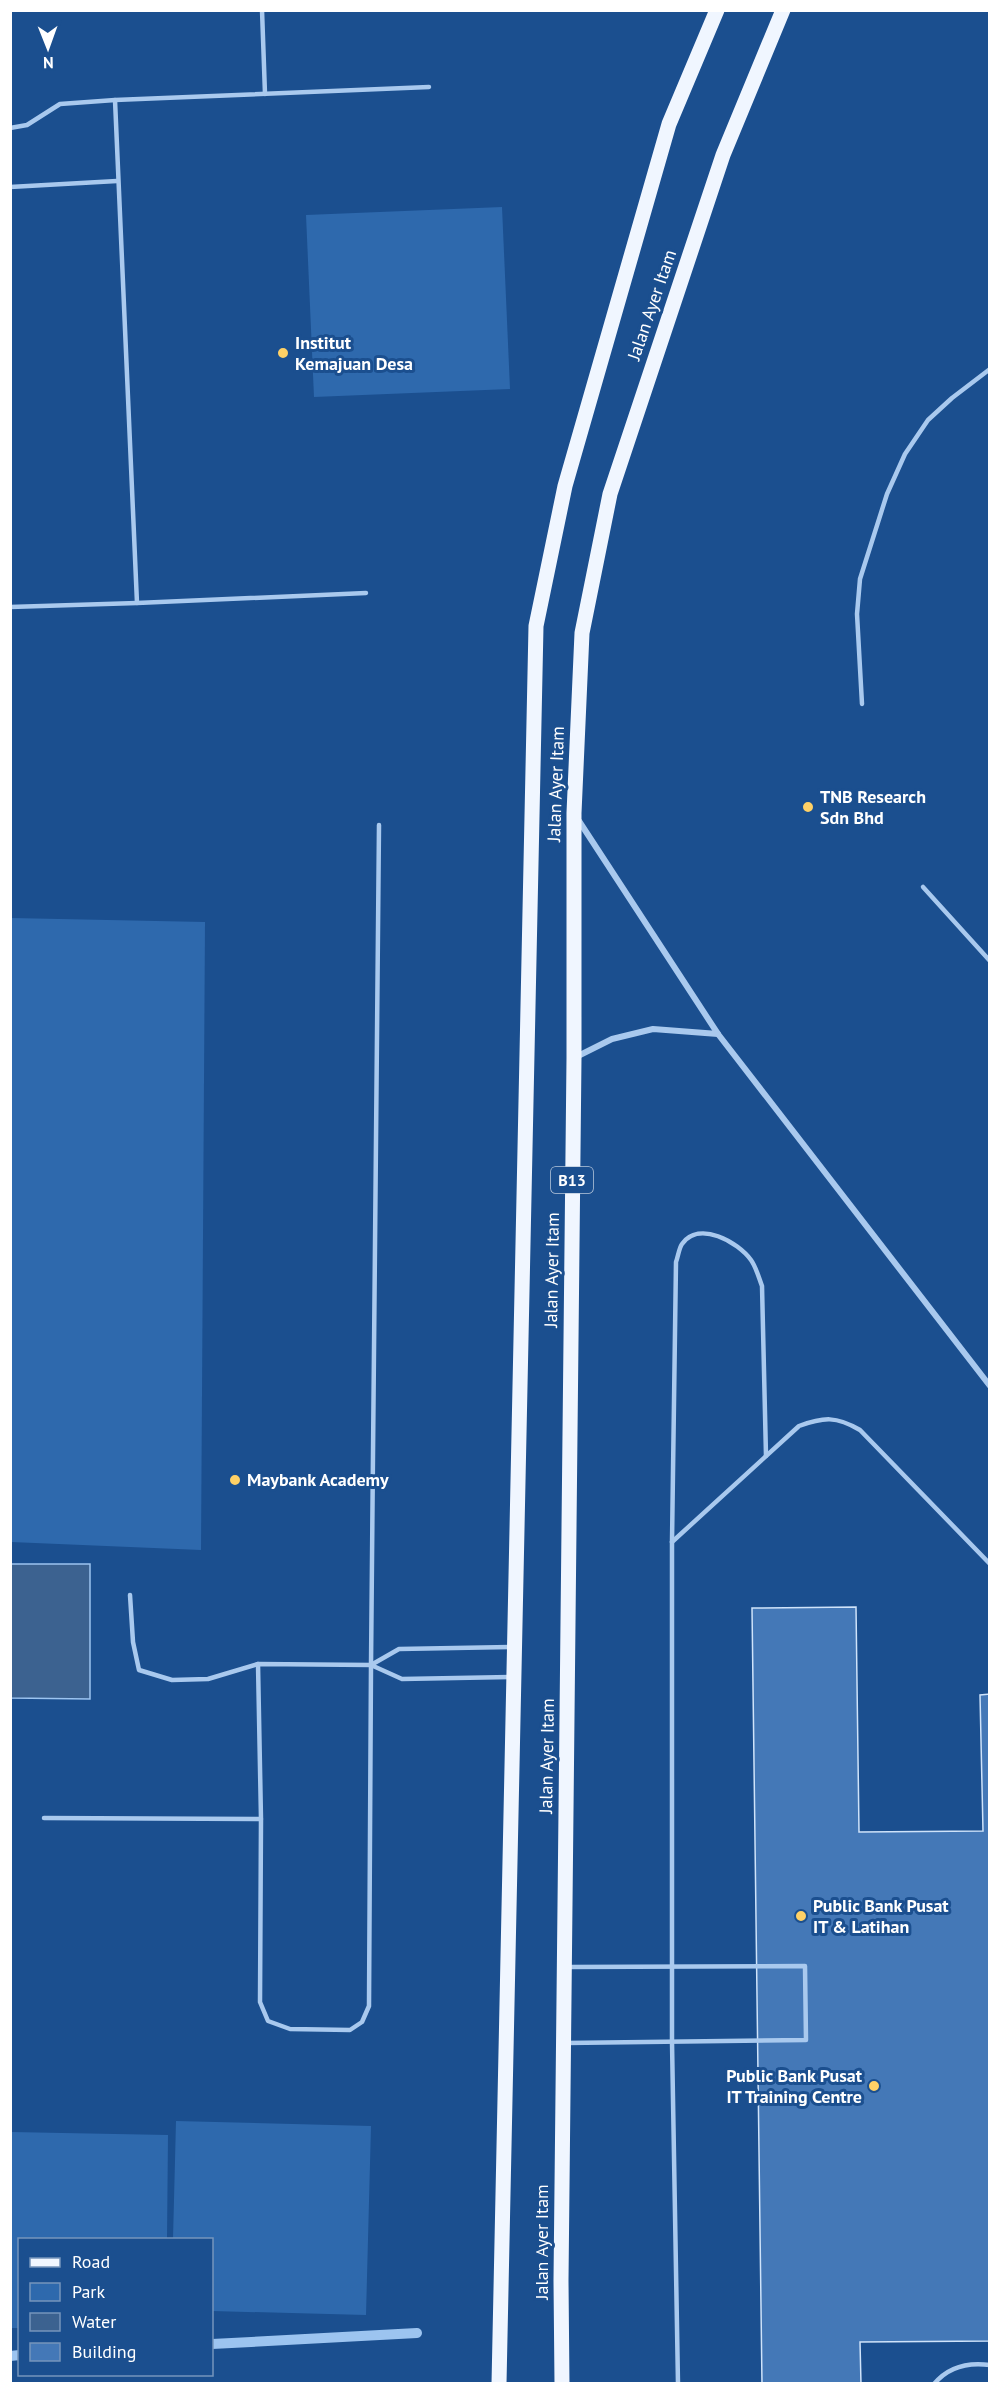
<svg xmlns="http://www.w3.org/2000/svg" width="1000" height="2394" font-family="'PT Sans',sans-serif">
  <rect width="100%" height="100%" fill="#1b4f8f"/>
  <g fill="#2e69ad">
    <polygon points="502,207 510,389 314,397 306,215"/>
    <polygon points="11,918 205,922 201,1550 11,1542"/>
    <polygon points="176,2121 371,2126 366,2315 212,2311 212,2240 173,2239"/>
    <polygon points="11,2132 168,2135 167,2239 20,2240 19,2328 10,2328"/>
  </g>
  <polygon fill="#3c6290" stroke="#9cc4f0" stroke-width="1.5" points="11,1564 90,1564 90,1699 11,1698"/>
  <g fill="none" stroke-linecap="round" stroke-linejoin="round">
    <g stroke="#9cc4f0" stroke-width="10">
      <polyline points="212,2344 417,2333"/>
      <polyline points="10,2356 20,2355"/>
    </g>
  </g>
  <polygon fill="#4478b7" stroke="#cfe3fa" stroke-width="1.5" points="856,1607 859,1832 983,1831 980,1695 990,1694 990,2341 860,2342 861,2384 762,2384 752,1608"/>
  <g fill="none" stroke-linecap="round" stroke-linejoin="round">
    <g stroke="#a9c9ee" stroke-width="4.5">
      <polyline points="262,10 265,94"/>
      <polyline points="115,100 137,603"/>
      <polyline points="10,128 27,125 60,104 115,100 429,87"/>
      <polyline points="10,187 117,181"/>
      <polyline points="10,607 137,603 366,593"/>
      <polyline points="862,704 857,614 860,579 887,494 905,454 928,420 952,398 990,369"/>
      <polyline points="923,887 990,961"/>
      <path d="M672,1542L799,1426C824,1417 836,1416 860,1430L990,1564"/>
      <polyline points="130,1595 133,1642 139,1670 172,1680 208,1679 258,1664"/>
      <polyline points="371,1665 369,2006 362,2022 350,2030 290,2029 268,2021 260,2002 261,1819 258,1664 371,1665 379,825"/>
      <polyline points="371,1665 399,1649 511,1647"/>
      <polyline points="371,1665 402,1679 512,1677"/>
      <polyline points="44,1818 261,1819"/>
      <polyline points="566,2043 806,2040 805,1966 568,1967"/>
      <path d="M678,2384L672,2042V1542L676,1262C678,1257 679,1248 682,1244C699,1220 738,1242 751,1260C756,1267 759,1278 762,1286L766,1456"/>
      <path d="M934,2384C948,2367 968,2362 990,2365"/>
    </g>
    <g stroke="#a9c9ee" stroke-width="6">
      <polyline points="579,821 718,1034 990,1386"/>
      <polyline points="574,1058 612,1039 653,1029 718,1034"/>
    </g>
    <g stroke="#f0f6ff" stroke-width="15">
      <polyline points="499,2384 536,626 565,486 669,124 717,10"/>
      <polyline points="562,2384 561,2281 574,1058 574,813 582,633 610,494 723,155 783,10"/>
    </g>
  </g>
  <g fill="#ffd166" stroke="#1b4f8f" stroke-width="2">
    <circle cx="283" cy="353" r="6"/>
    <circle cx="808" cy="807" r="6"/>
    <circle cx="235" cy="1480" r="6"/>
    <circle cx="801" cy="1916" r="6"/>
    <circle cx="874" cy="2086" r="6"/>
  </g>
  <g text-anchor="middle" stroke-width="6" stroke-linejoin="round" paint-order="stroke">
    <rect fill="#1b4f8f" stroke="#bbcadd" stroke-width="1.5" x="551" y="1167" width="42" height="26" rx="4.5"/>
    <g font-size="16" font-weight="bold" fill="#fff">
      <text x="572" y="1186">B13</text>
    </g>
    <g font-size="18" fill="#fff" stroke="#1b4f8f">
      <text transform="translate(652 305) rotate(-71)" y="6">Jalan Ayer Itam</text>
      <text transform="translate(556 784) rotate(-88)" y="6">Jalan Ayer Itam</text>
      <text transform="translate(552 1270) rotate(-89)" y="6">Jalan Ayer Itam</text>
      <text transform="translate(547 1756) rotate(-89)" y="6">Jalan Ayer Itam</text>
      <text transform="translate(542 2242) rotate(-90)" y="6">Jalan Ayer Itam</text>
    </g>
    <g font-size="18" font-weight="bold" fill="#fff" stroke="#1b4f8f" text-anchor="start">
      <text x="295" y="349">Institut<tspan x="295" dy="21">Kemajuan Desa</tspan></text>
      <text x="820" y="803">TNB Research<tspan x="820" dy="21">Sdn Bhd</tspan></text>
      <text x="247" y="1486">Maybank Academy</text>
      <text x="813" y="1912">Public Bank Pusat<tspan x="813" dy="21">IT &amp; Latihan</tspan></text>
      <text x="862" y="2082" text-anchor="end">Public Bank Pusat<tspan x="862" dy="21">IT Training Centre</tspan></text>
    </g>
  </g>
  <rect width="1000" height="2394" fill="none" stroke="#ffffff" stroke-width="24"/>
  <rect x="18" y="2238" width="195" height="138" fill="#1b4f8f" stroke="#7695bc" stroke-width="1.5"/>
  <rect x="30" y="2258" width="30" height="9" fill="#f0f6ff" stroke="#7695bc" stroke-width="1.5"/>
  <text x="72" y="2268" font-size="18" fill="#ffffff">Road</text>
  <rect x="30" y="2283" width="30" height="18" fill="#2e69ad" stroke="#7695bc" stroke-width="1.5"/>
  <text x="72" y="2298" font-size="18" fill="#ffffff">Park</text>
  <rect x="30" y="2313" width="30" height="18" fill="#3c6290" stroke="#7695bc" stroke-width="1.5"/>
  <text x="72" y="2328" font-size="18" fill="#ffffff">Water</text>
  <rect x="30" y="2343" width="30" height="18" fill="#4478b7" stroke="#7695bc" stroke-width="1.5"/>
  <text x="72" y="2358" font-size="18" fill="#ffffff">Building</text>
  <g transform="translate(48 48) rotate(179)" stroke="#1b4f8f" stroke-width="4.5" paint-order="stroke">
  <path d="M0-4.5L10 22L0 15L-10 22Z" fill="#ffffff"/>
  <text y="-9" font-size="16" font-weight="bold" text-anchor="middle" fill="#ffffff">N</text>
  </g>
</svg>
